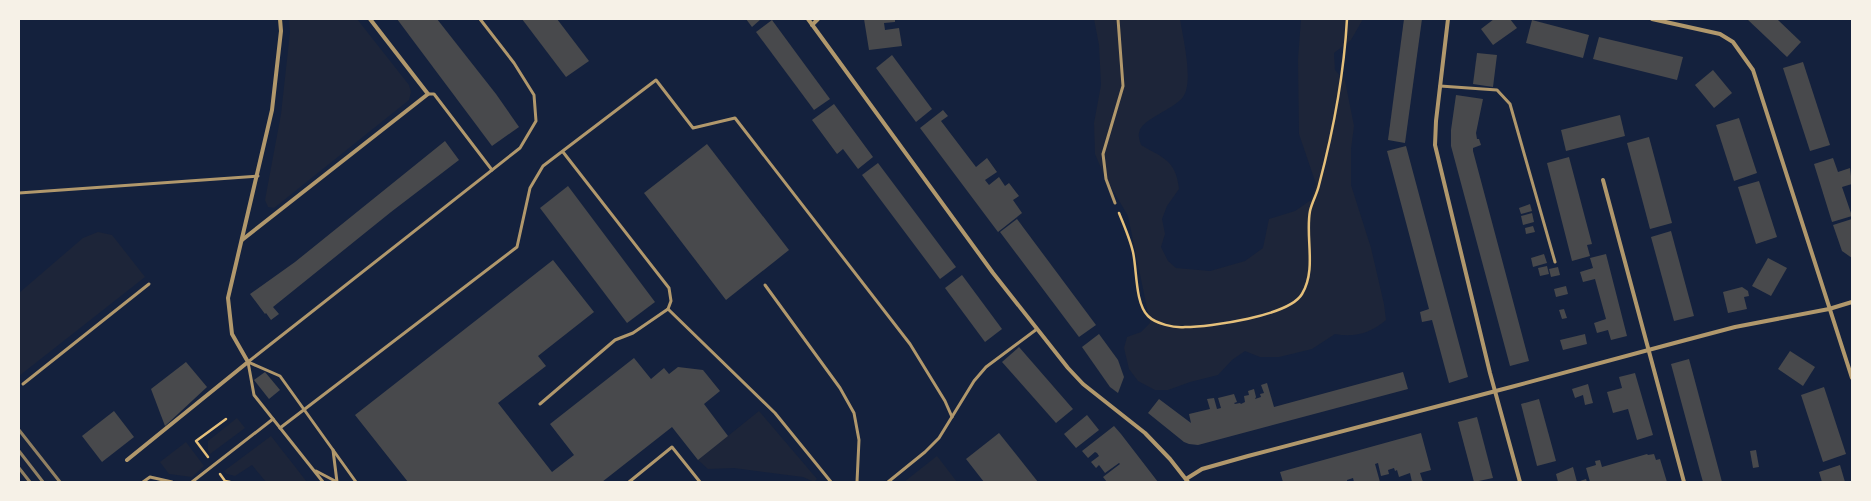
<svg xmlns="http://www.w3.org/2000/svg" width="1871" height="501" font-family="'Noto Serif',serif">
  <rect width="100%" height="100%" fill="#14213d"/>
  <g fill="#1d2539">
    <polygon points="289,19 357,19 409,85 411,92 409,100 274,208 268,207 265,200 281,114 290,32"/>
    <path d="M1094,19H1180C1183,38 1194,82 1183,97C1173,110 1141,119 1139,133C1138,136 1140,141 1141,145C1163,158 1176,160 1179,189L1167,206L1162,219L1165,234L1161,247L1168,261L1176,268L1210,271L1245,261L1263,248L1269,219L1295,211L1311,200L1316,184L1299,134L1298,59L1301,19H1363L1351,40L1334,53L1335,70L1345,81L1354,126L1351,149V185L1371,248L1384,304L1386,320C1371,333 1354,338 1335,334L1312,349L1279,357H1260L1245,351L1232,360L1218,375L1190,382L1168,390H1155L1138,381L1129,369L1124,348L1127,337L1141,332L1150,323L1128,216L1104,175L1095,154L1094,123L1101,85L1099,45Z"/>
    <polygon points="98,232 112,235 145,277 19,376 19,293 83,238"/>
    <polygon points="759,411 817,479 814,482 803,477 734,468 708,469 698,460"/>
    <polygon points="237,418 245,428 210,454 208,450 208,441"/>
    <polygon points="271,436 307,482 266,482 252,465 235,476 227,474 224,471"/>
    <polygon points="186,442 204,466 192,477 169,474 160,462"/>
    <polygon points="937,456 957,482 904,482"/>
  </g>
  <g fill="#48494c">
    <polygon points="397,19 437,19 496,94 519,127 492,146"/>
    <polygon points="522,19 557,19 589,61 566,77"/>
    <polygon points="746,19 761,19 752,27"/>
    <polygon points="864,19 895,19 895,22 884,23 885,30 899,28 902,46 869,50"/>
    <polygon points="1404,19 1422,19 1405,143 1388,140"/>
    <polygon points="1494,19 1510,19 1517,28 1493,45 1481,29"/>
    <polygon points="1747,19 1777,19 1801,42 1787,57"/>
    <polygon points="772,20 830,99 814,110 756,32"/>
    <polygon points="1532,20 1589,35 1583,58 1526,43"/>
    <polygon points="1599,37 1683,57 1677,80 1593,59"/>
    <polygon points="1477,53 1497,55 1493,87 1473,84"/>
    <polygon points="892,55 932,109 916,122 876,68"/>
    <polygon points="1803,62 1830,145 1810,151 1783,68"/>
    <polygon points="1713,70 1732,93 1714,108 1695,85"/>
    <polygon points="1456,95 1483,99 1476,133 1477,139 1479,139 1481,145 1473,148 1473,151 1529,361 1510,366 1451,146 1451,130"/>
    <polygon points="834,104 873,157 858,169 843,149 837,154 812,120"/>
    <polygon points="943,110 948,116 941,121 976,167 987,158 997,172 985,180 989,185 999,177 1005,186 1009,183 1019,196 1013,200 1022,213 998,232 920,128"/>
    <polygon points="1620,115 1625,136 1566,151 1561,130"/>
    <polygon points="1739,118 1757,173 1734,181 1716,125"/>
    <polygon points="1649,137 1672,223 1650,229 1627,143"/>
    <polygon points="445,141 459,160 391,212 273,307 279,314 271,320 266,313 265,314 250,294 295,262"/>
    <polygon points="707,144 789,250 726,300 644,193"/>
    <polygon points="1406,146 1468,377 1449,383 1432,320 1422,322 1420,312 1429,309 1387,151"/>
    <polygon points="1569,157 1592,244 1587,245 1590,256 1572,261 1547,163"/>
    <polygon points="1833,158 1838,172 1850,168 1852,184 1842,187 1852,216 1832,222 1814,164"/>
    <polygon points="878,163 956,267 940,279 862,175"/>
    <polygon points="1759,181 1777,237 1756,244 1738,187"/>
    <polygon points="568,186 655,302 627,323 540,208"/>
    <polygon points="1530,204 1532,211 1521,214 1519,208"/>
    <polygon points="1532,213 1534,222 1523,225 1521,216"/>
    <polygon points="1017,219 1096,325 1079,337 1000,232"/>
    <polygon points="1852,219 1852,258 1842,251 1833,225"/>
    <polygon points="1533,226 1535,232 1526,234 1525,228"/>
    <polygon points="1671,231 1694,316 1674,321 1651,237"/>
    <polygon points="1544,254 1547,263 1533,267 1531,258"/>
    <polygon points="1606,254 1627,336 1611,340 1608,330 1597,333 1594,323 1606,319 1595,279 1583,282 1580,272 1593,268 1590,258"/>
    <polygon points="1768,258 1787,268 1771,296 1752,286"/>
    <polygon points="553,260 594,312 538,356 546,366 498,403 552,472 574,455 550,424 634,358 651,379 664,368 669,374 678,367 703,370 720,391 704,404 728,436 698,460 672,427 602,482 408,482 355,415"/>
    <polygon points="1547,266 1549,274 1540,276 1538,268"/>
    <polygon points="1558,267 1560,275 1551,277 1549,269"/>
    <polygon points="962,275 1002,329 985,342 945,288"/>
    <polygon points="1566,286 1568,294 1556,297 1554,289"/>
    <polygon points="1742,287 1748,291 1749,296 1744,297 1747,309 1728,313 1723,292"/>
    <polygon points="1564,309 1567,318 1562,319 1559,310"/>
    <polygon points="1099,334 1118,360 1124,377 1118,393 1110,387 1082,347"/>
    <polygon points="1585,334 1587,344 1563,350 1560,340"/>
    <polygon points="1019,347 1073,409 1056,423 1002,362"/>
    <polygon points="1790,351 1815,367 1803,386 1778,369"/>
    <polygon points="1689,359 1692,370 1722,482 1703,482 1701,475 1671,364"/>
    <polygon points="186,362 207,387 165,426 151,389"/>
    <polygon points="265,372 280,390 269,399 254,380"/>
    <polygon points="1403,372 1408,389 1198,445 1189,444 1184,442 1148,413 1159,399 1191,423 1189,414 1210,409 1207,399 1214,398 1217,409 1221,408 1218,398 1234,394 1237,402 1234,403 1235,404 1240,403 1241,404 1245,402 1244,396 1249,395 1248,391 1254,389 1256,397 1255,399 1261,397 1260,394 1264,393 1261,385 1267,383 1274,407"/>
    <polygon points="1635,373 1653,435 1637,440 1628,409 1613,413 1607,392 1622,388 1619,377"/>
    <polygon points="1588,384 1593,403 1585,405 1583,395 1575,398 1572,389"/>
    <polygon points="1824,387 1846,454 1823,462 1801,395"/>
    <polygon points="1539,399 1556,461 1537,466 1521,404"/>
    <polygon points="114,411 134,437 102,462 82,436"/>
    <polygon points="1087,415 1099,430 1076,448 1064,434"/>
    <polygon points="1477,417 1493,478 1474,482 1458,422"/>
    <polygon points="1114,426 1121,434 1158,482 1107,482 1103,477 1120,464 1119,463 1105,473 1099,465 1096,468 1091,462 1099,456 1097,453 1095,452 1088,458 1082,451"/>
    <polygon points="999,433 1038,482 984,482 966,459"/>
    <polygon points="1421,433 1431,470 1420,473 1423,482 1412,482 1410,473 1399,477 1397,470 1395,471 1394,468 1388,470 1389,474 1381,476 1378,463 1375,464 1380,482 1354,482 1353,478 1347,480 1347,482 1283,482 1280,472"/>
    <polygon points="1756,450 1759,467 1753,468 1750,451"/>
    <polygon points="1647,454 1648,455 1654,454 1656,460 1660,459 1667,482 1590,482 1586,468 1596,465 1595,461 1600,460 1602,467"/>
    <polygon points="1840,465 1845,482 1822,482 1819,472"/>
    <polygon points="1573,467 1577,482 1586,479 1587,482 1558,482 1556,474"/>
  </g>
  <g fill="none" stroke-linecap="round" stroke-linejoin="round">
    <g stroke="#e5c07b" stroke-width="2.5">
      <path d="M1119,213C1124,225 1130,239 1133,252C1137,270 1135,303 1148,316C1156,324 1174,328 1185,327C1210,327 1289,316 1302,294C1317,269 1305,237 1310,211C1312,202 1317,194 1319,185C1333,132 1344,74 1347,19"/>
      <polyline points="208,457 196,441 226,419"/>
      <polyline points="220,474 225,481 230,482"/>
    </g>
    <g stroke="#b1986c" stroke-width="3">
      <polyline points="1440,86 1497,90 1510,104 1555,262"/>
      <polyline points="428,94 434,94 492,170"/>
      <polyline points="563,152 669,288 671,301 668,309"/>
      <polyline points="19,193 258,176"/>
      <polyline points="1115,203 1106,179 1103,154 1123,86 1118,19"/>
      <polyline points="765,285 840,388 854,413 859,440 857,482"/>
      <polyline points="248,362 520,148 536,121 534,95 514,63 480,19"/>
      <polyline points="248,362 280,376 356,482"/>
      <polyline points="248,362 254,395 323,482"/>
      <polyline points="23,384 149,284"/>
      <polyline points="540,404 615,340 633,333 668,309 775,413 831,482"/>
      <polyline points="280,428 517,247 530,188 543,166 656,80 693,128 735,118 910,344 945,401 952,417"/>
      <polyline points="333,450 337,482"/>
      <polyline points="316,471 337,482"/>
      <polyline points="143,482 150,477 172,482"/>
      <polyline points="192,482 273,419"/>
      <polyline points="629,482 672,447 700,482"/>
      <polyline points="888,482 925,452 939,438 974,381 986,367 1037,329"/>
    </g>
    <g stroke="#b1986c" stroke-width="4">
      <polyline points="808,19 993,273 1068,368 1083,384 1145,433 1170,459 1188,482"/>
      <polyline points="1448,19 1436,121 1435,145 1490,373 1520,482"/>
      <polyline points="1652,19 1720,34 1733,42 1753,70 1852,378"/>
      <polyline points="812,25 818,19"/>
      <polyline points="1603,180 1684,482"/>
      <polyline points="242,240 428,94 370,19"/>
      <polyline points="127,460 248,362 232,334 228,298 272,110 281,31 280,19"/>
      <polyline points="1186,479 1202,469 1248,456 1511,387 1667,345 1735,327 1829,309 1852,302"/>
    </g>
    <g stroke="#918062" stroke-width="3">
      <polyline points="19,430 60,482"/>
      <polyline points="19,451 43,482"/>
      <polyline points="19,468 30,482"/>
    </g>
  </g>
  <rect width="1871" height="501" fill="none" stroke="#f6f1e7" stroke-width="40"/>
</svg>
